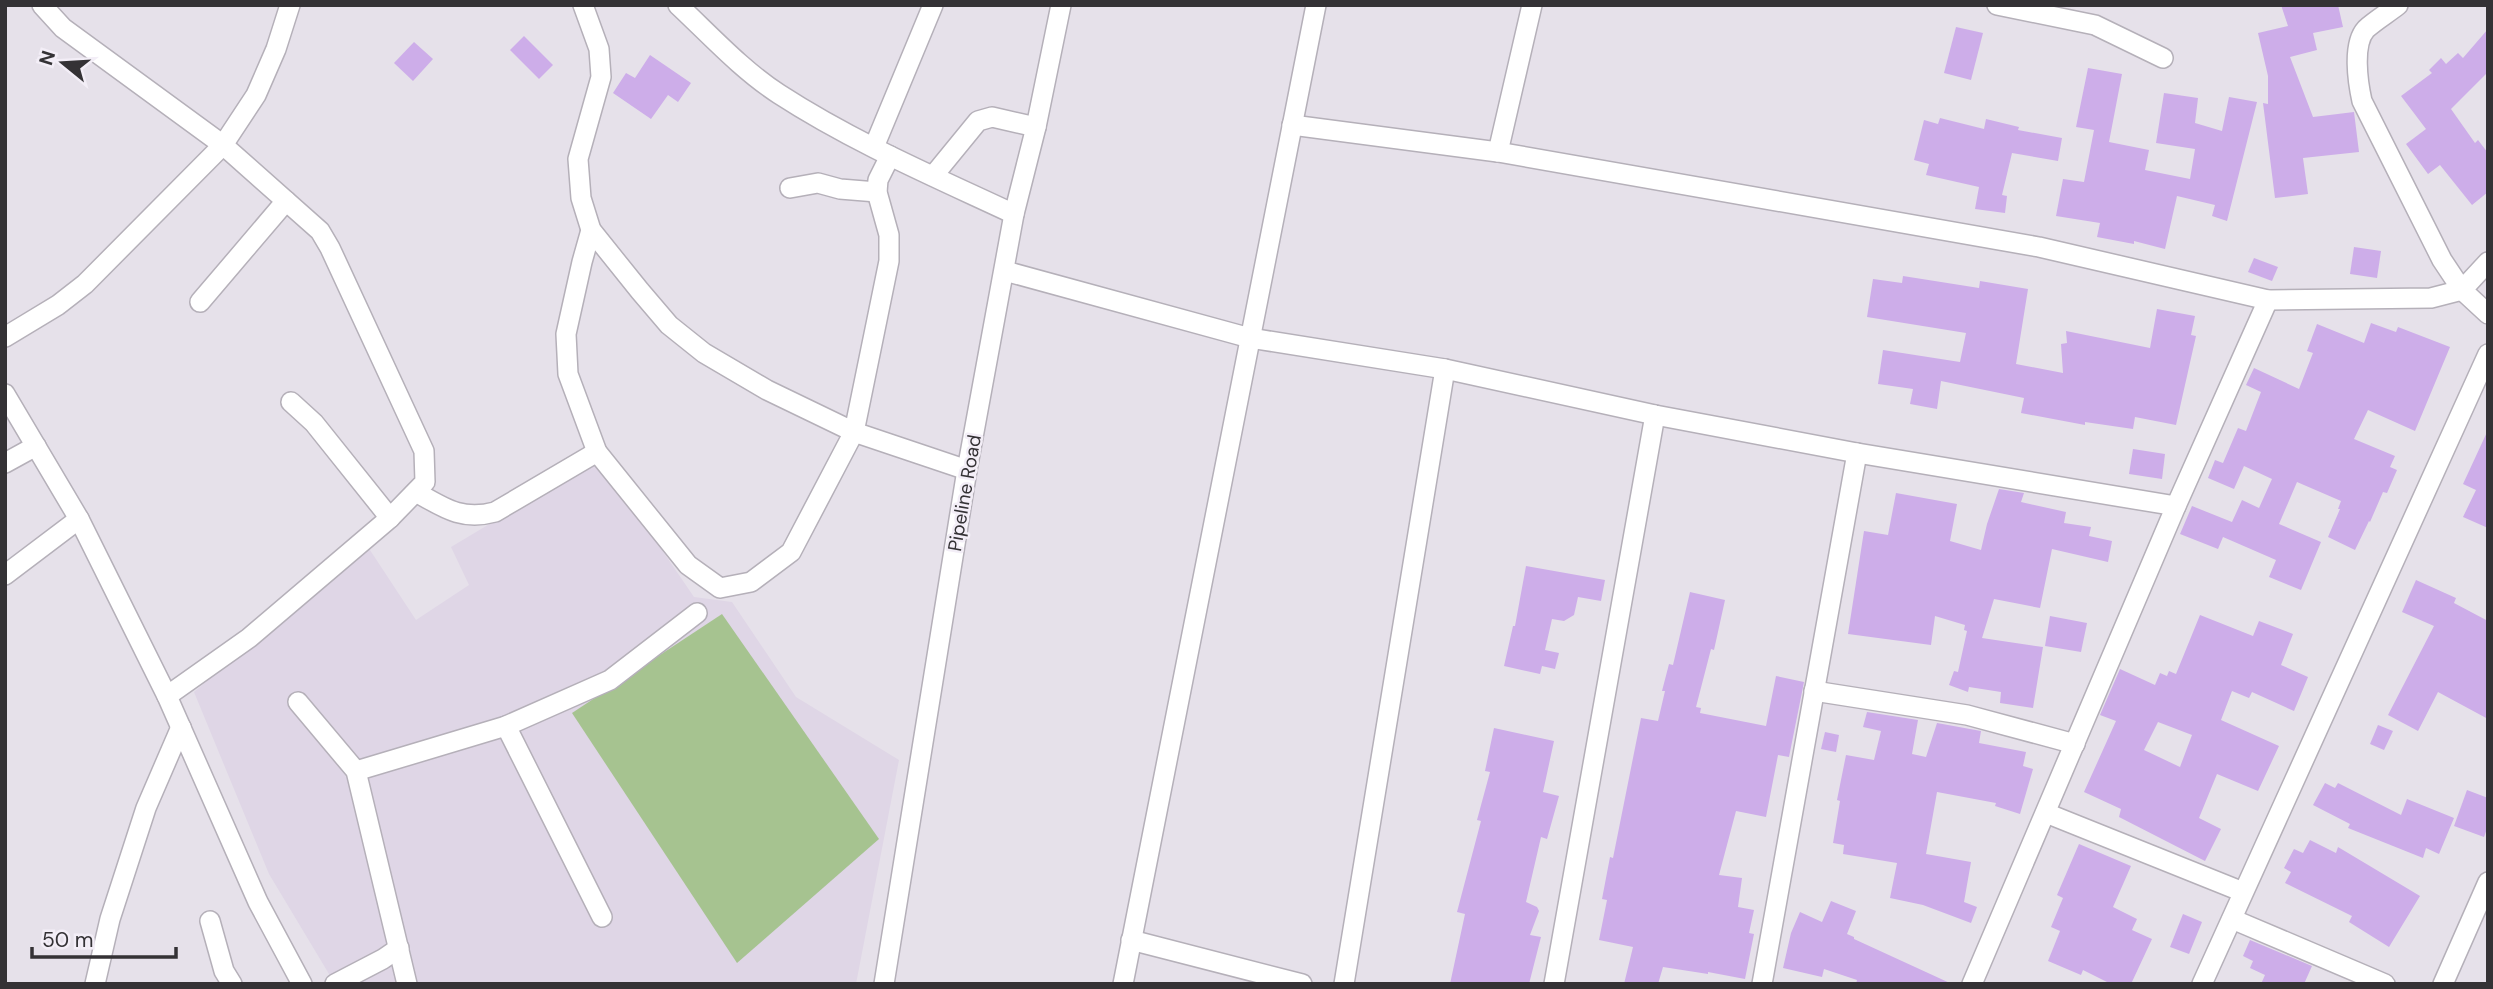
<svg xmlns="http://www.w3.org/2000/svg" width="2493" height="989" font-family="'DM Sans',sans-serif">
  <rect width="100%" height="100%" fill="#e6e1ea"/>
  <polygon fill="#dfd6e6" points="595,461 610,474 694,597 732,602 796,697 899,760 856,984 335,984 269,874 194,692 366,544 416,620 469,585 451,547"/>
  <polygon fill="#a6c390" points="722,614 879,839 737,963 572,713"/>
  <g fill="#cdade9" fill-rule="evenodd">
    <polygon points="2281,5 2338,5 2343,27 2313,33 2317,50 2290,57 2313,117 2354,112 2359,152 2303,158 2308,194 2275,198 2263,103 2268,104 2268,76 2258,33 2288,26"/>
    <polygon points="1956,27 1983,33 1971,80 1944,73"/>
    <polygon points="2488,29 2488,72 2451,109 2475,143 2478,140 2488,153 2488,192 2472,205 2440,165 2428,174 2406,144 2426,129 2401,96 2432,73 2429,70 2441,58 2446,64 2458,53 2463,58"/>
    <polygon points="524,36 553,65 539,79 510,50"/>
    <polygon points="414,42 433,59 413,81 394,63"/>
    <polygon points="650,55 691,83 678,102 668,95 651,119 613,93 626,73 635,78"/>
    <polygon points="2088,68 2122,74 2109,142 2149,150 2145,170 2190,179 2195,149 2156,143 2164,93 2198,98 2195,123 2222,131 2229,97 2257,102 2227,221 2212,216 2215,205 2177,196 2165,249 2134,241 2134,244 2097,237 2100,223 2056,216 2063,179 2084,182 2094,130 2076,127"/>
    <polygon points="1940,118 1984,129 1986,119 2019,127 2018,130 2062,138 2058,161 2012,153 2002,195 2007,196 2005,213 1975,209 1979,187 1926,175 1929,164 1914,160 1924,120 1938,124"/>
    <polygon points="2354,247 2381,251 2377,278 2350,274"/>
    <polygon points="2254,258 2278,267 2272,281 2248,272"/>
    <polygon points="1903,276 1979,288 1980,281 2028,289 2016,364 2063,373 2061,344 2067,343 2066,331 2150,348 2157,309 2195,316 2191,335 2196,336 2176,425 2135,417 2133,429 2085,422 2085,425 2021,413 2024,398 1941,381 1937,409 1910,404 1913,389 1878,384 1883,350 1960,362 1966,333 1867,317 1873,279 1902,283"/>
    <polygon points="2371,323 2396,332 2398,327 2450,347 2415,431 2368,410 2354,439 2395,456 2390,467 2397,470 2387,493 2383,492 2370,522 2369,521 2355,550 2328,537 2340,509 2338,509 2341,501 2297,482 2279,524 2321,542 2301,590 2269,577 2276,560 2223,537 2218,549 2180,534 2192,506 2232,522 2242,500 2259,508 2272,479 2244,466 2234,489 2208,478 2215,460 2223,463 2238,428 2246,431 2261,392 2246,385 2254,368 2299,389 2313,353 2307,351 2317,324 2364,343"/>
    <polygon points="2488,430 2488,528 2463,517 2476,490 2463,484"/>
    <polygon points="2133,449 2165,454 2162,479 2129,474"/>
    <polygon points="1999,489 2024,493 2021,502 2066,512 2064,523 2091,527 2089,536 2112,541 2108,562 2052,549 2040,608 1994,599 1982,638 2043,647 2033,708 2000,703 2001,692 1969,687 1968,692 1949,685 1954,671 1958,672 1967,631 1964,630 1965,625 1935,616 1931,645 1848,634 1864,531 1888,535 1896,493 1957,504 1950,541 1981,550 1987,524"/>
    <polygon points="1526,566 1605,580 1601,601 1578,597 1574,615 1564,621 1552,619 1545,650 1559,653 1555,669 1542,666 1540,674 1504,666 1513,626 1515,626"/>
    <polygon points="2416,580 2456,598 2454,603 2488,621 2488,719 2438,692 2418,731 2388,715 2434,626 2402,612"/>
    <polygon points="1690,592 1725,600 1714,650 1711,649 1696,707 1701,708 1700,713 1766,726 1776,676 1804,682 1789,757 1778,755 1766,817 1736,811 1719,875 1742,878 1738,907 1754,910 1749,933 1754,934 1745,979 1708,972 1708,974 1663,967 1658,984 1624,984 1633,947 1599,940 1607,900 1602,899 1610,857 1613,858 1641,718 1658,721 1665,691 1662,691 1669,664 1673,665"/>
    <path d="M2200,615L2253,636L2259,621L2293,634L2281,665L2308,677L2294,711L2252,692L2249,698L2232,691L2221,720L2279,746L2258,791L2217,774L2199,818L2221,829L2205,861L2119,817L2121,809L2084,792L2116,721L2100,715L2120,669L2155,685L2160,673L2167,676L2169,671L2176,674ZM2158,722L2192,735L2180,767L2144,750Z"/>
    <polygon points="2050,616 2087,623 2081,652 2045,646"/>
    <polygon points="1867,712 1918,720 1912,754 1926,757 1937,723 1981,731 1979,743 2026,752 2023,766 2033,769 2020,814 1995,806 1996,803 1937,792 1926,854 1971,862 1964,902 1977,907 1971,923 1923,905 1890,898 1897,863 1843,854 1844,845 1833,843 1840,801 1837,800 1846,755 1874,760 1881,731 1863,727"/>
    <polygon points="2378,725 2393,731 2384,750 2370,744"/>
    <polygon points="1494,728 1554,741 1543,792 1559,796 1547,839 1541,837 1526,902 1537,907 1539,911 1530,935 1541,937 1529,984 1450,984 1465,914 1457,912 1481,821 1477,820 1490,772 1485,771"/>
    <polygon points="1825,732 1839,735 1836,752 1821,749"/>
    <polygon points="2325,783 2335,788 2338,783 2401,815 2407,799 2454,818 2439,854 2426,848 2423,858 2348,828 2350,824 2313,805"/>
    <polygon points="2467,790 2488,798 2488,826 2484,837 2454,826"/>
    <polygon points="2310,840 2336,853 2338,847 2420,896 2389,947 2349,922 2352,916 2285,883 2291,872 2284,868 2294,849 2303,853"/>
    <polygon points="2079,844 2131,866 2113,907 2137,919 2132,930 2152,939 2131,984 2111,984 2083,970 2081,975 2048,961 2060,931 2051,927 2063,898 2057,895"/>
    <polygon points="1831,901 1856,911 1847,934 1854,937 1854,939 1952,984 1856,984 1857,980 1824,969 1822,977 1783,968 1791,933 1800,912 1822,922"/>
    <polygon points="2183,914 2202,922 2189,954 2170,947"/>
    <polygon points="2250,940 2312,966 2304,984 2261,984 2265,975 2250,968 2253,961 2243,956"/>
  </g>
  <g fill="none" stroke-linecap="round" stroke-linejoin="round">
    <defs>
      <g id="minor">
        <polyline points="42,5 63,28 223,145 320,231 330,248 424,451 425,482 390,518 249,638 167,696"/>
        <polyline points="583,5 599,49 601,77 578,159 581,198 591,230 640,291 669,325 704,353 767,390 854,432 967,470"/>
        <path d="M678,5C711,36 742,70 779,94C853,142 935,177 1014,214"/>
        <polyline points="1997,5 2095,25 2163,58"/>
        <path d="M2398,5C2388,13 2376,20 2366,29C2352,44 2358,83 2362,101L2442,260L2462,290L2488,314"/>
        <polyline points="1292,125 1498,152 2039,247 2268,300 2431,298 2462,290 2488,262"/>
        <polyline points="874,147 933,5"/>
        <polyline points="1498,152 1532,5"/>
        <polyline points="933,176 978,121 992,117 1036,127"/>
        <polyline points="790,188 818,183 840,189 877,192"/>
        <polyline points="591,230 582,262 566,334 568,374 597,452 688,565 720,588 751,582 791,552 854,432 889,261 889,235 877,192 878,180 890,156"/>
        <polyline points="1005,271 1250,338 1445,369 1655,415 1857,453 2176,506"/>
        <polyline points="200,302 286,201"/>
        <polyline points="5,337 58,305 85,284 223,145 256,95 276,49 290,5"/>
        <polyline points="5,394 79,519 167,696 258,902 302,984"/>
        <polyline points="291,402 314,423 390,518"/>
        <polyline points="5,463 36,446"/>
        <path d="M416,492C444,508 462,521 495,512L597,452"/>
        <polyline points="5,575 79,519"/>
        <polyline points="1814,691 1967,715 2075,744"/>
        <polyline points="298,702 356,771 407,984"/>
        <polyline points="506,726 602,917"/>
        <polyline points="356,771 506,726 610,680 697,613"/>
        <polyline points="2046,813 2243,892"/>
        <polyline points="2232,919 2385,984"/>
        <polyline points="210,921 224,971 232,984"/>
        <polyline points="1131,940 1302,984"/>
        <polyline points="95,984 110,919 146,808 181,727"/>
        <polyline points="335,984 383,959 399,948"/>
        <polyline points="884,984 967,470 1014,214 1036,127 1061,5"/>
        <polyline points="1123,984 1316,5"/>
        <polyline points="1344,984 1445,369"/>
        <polyline points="1554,984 1655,415"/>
        <polyline points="1762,984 1857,453"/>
        <polyline points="1972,984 2176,506 2268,300"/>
        <polyline points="2202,984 2488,354"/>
        <polyline points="2443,984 2488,882"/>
      </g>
    </defs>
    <use href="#minor" stroke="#b5b0b9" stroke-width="22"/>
    <use href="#minor" stroke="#fff" stroke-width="19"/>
  </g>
  <g text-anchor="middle" stroke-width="5" stroke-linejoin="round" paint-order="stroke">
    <g font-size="19" fill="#343235" stroke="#f3eef7">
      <text transform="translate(964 493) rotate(-80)" y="7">Pipeline Road</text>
    </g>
  </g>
  <rect width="2493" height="989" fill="none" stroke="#343235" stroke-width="14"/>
  <g transform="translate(63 63) rotate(288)" stroke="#f3eef7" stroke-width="5" paint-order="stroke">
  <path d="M0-5L12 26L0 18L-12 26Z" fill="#343235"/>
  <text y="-10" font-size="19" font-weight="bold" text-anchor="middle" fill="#343235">N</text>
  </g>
  <path d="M32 947v10h144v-10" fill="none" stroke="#343235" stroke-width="3.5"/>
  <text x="42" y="947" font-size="21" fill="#343235" stroke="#f3eef7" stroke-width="5" paint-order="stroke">50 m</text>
</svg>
